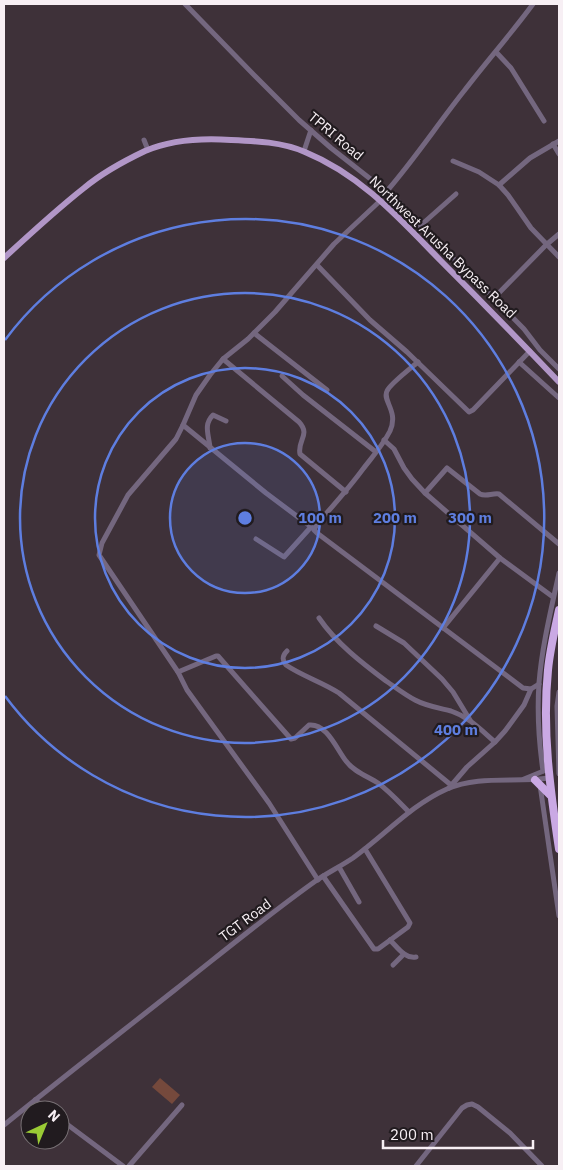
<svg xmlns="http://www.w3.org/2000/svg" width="563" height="1170" font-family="'IBM Plex Sans',sans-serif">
  <rect width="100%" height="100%" fill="#3e3139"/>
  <polygon fill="#75493c" points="160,1078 180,1095 172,1104 152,1087"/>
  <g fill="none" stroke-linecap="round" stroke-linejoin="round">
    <g stroke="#74677f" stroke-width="5">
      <polyline points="185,4 255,76 299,120 331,148 396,199 434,241 469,273 524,329 540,350 559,369"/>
      <polyline points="496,52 511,68 544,121"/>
      <polyline points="144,140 148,150"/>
      <polyline points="553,144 559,154"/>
      <polyline points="304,151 311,130"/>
      <polyline points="453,161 479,172 499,185 508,195 531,228 559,257"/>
      <polyline points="499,185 530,158 559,141"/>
      <path d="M386,192C414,160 437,125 464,91C486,62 511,34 533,4"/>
      <polyline points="420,226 456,194"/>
      <polyline points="317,265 370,320 407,352 469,412 473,410 530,351"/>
      <polyline points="494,298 546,245 559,234"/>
      <polyline points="254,333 327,390"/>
      <path d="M223,359L299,422C311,435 297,440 300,454L346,492"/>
      <path d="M418,362C411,368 390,384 387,391C382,401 399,411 390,431C383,445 373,456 363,469C349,488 333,506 317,524L314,530L317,533L523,688L531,689L539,684"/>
      <polyline points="519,362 559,398"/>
      <polyline points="282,376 303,395 376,452"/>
      <polyline points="183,425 266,493 314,529"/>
      <polyline points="384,440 394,449 404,468 412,479 425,493 500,558 553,597"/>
      <path d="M210,448C209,435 203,425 213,415L226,421"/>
      <path d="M425,493L447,468L480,494C486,497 492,493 499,494L559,544"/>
      <polyline points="256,539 284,557 311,527"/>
      <path d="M319,618C336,643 362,663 386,681C395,687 405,695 415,700C426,706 439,708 451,711C469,717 481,730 495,742"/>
      <polyline points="376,626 404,643 442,679 453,692 470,720"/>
      <polyline points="443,628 500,558"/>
      <path d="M287,651C283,655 281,659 286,665C302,676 322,682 339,693L451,785"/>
      <path d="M178,672L216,656H218L291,739L295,738L309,725C327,723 337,750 346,761C354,772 367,776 378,783C389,791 399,802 409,812"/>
      <polyline points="559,692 557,706 559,774"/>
      <path d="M543,771C539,743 537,712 539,683C542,646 551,610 559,573"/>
      <polyline points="524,779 546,770"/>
      <polyline points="540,785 559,916"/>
      <polyline points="449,788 467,767 495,742 505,731 524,705 531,689"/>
      <polyline points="339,867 359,902"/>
      <polyline points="323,876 374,949 378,949 408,927 410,923 365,849"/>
      <polyline points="318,880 269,803 187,690 178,672 99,555 102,543 128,495 176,439 183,425 196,395 210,375 223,359 248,339 275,312 334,244 381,200"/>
      <path d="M390,940C398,948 405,959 416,957"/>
      <polyline points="393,965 404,954"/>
      <polyline points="35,1100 48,1110"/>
      <polyline points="60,1119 123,1166"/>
      <path d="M4,1125C61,1079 119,1034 176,989C223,952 269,914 317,880C329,872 341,866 353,858C385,835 411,805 447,789C479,775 515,783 549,778"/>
      <polyline points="129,1166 182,1105"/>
      <polyline points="416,1166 462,1108 467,1105 472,1104 478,1107 510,1133 542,1166"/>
    </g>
    <path stroke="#b196c7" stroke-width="6" d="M4,258C30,234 56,210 84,188C102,173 124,161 145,151C171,140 203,138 231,140C256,141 282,142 305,152C361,175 399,218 440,260C480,300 520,341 559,382"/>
    <g stroke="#caa9e4" stroke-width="8">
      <path d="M559,610C555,629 550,649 548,670C542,730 550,789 559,849"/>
      <polyline points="535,780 550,795"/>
    </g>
  </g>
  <circle cx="245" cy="518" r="75" fill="#5e7ee0" fill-opacity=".12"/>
  <g fill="none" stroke="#5e7ee0" stroke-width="2.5">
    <circle cx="245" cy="518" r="75"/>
    <circle cx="245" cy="518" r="150"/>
    <circle cx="245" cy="518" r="225"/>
    <path d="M5 340A299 299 0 1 1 5 696"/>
  </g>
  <g text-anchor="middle" stroke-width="4.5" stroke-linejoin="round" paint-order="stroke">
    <g font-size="14" fill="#f7eff4" stroke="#211b1f">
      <text transform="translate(336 136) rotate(40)" y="5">TPRI Road</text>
      <text transform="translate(443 247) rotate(44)" y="5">Northwest Arusha Bypass Road</text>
      <text transform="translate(245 920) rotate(-37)" y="5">TGT Road</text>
    </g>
  </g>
  <circle cx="245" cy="518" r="8" fill="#5e7ee0" stroke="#211b1f" stroke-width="2.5"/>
  <g font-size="15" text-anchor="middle" font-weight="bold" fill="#5e7ee0" stroke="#211b1f" stroke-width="4.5" stroke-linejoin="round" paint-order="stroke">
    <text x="320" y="523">100 m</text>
    <text x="395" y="523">200 m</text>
    <text x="470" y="523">300 m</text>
    <text x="456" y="735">400 m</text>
  </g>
  <rect width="563" height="1170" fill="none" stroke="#f7eff4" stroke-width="10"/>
  <g transform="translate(45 1125) rotate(44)"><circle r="24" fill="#211b1f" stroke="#777074"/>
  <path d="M0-4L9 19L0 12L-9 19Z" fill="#9acb35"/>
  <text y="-8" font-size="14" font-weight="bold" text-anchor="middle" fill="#f7eff4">N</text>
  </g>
  <path d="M383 1140v8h150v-8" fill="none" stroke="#f7eff4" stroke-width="2.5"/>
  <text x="390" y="1140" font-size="15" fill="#f7eff4" stroke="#211b1f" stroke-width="4" paint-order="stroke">200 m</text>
</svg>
